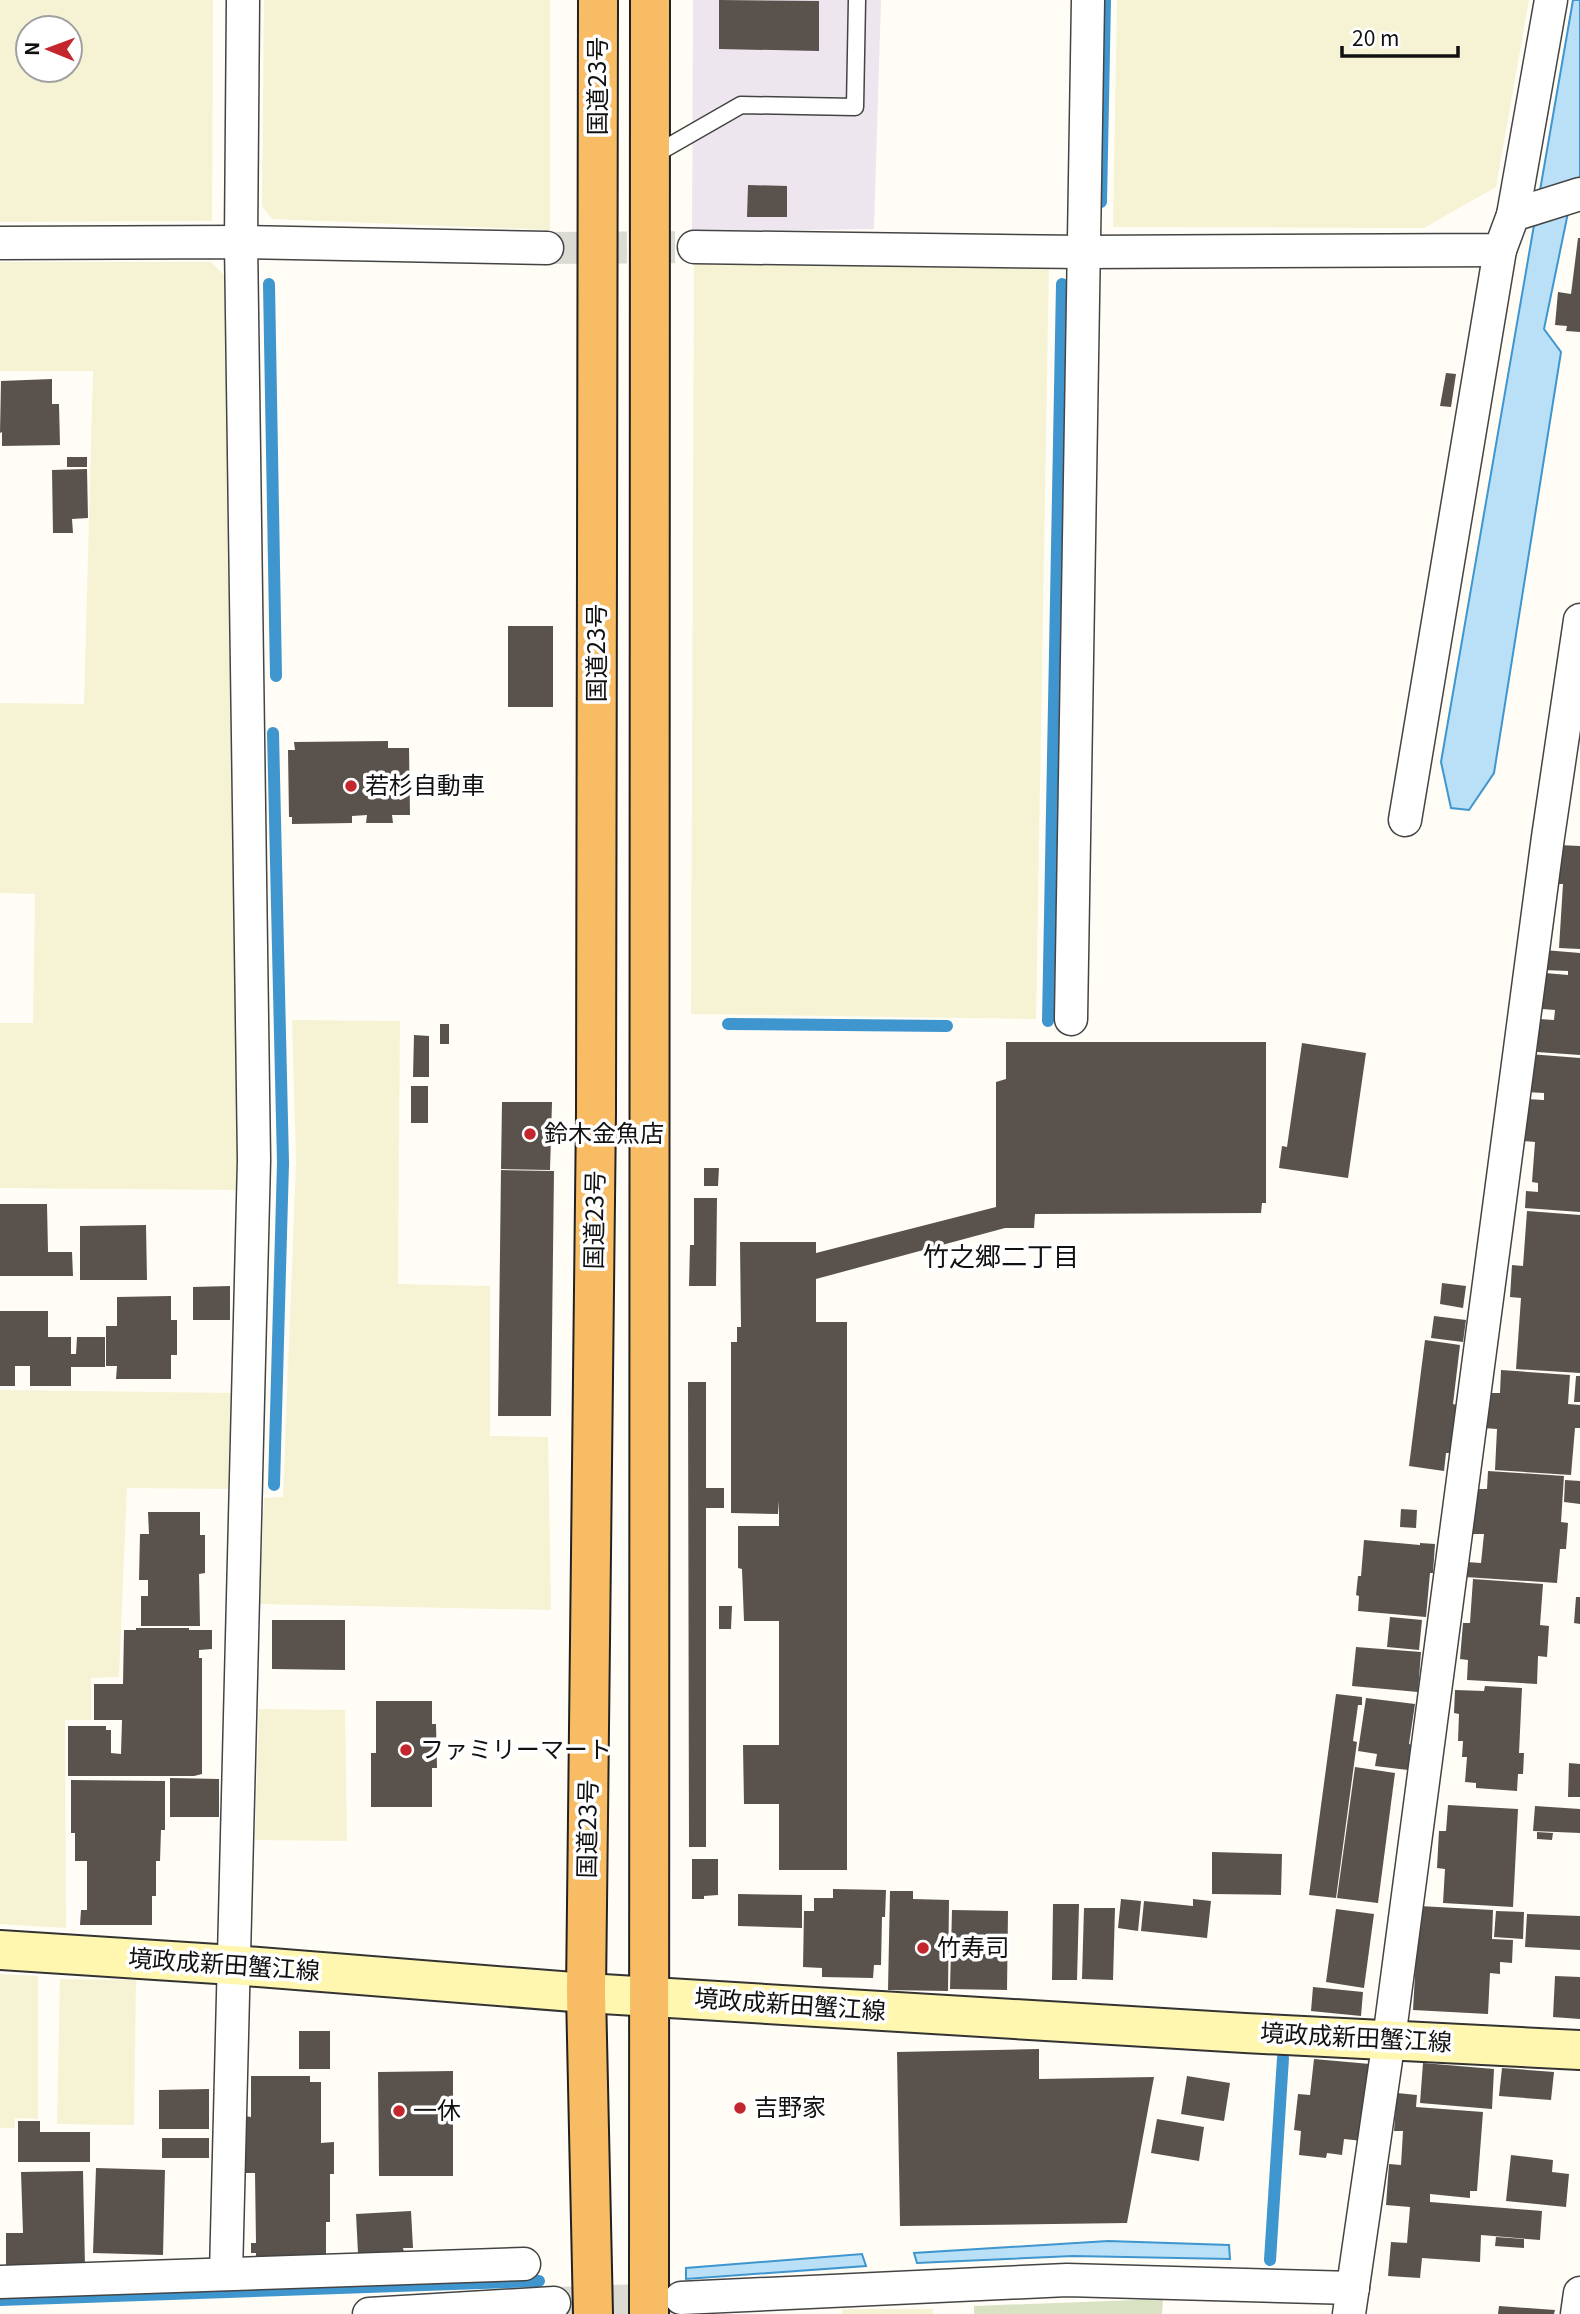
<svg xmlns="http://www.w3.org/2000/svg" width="1580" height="2314" font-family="Georgia,'Noto Sans JP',serif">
  <rect width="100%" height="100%" fill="#fffdf5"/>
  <polygon fill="#eee6ef" points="693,0 881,0 874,229 692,232"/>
  <g fill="#f6f3d4" fill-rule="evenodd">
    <path d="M0,0H213L212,221L0,222ZM28,28H70V70H28Z"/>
    <polygon points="264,0 550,0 550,230 272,219 262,206"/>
    <polygon points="1117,0 1529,0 1496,187 1424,228 1113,227"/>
    <polygon points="694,260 1049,263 1036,1019 691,1014"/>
    <polygon points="0,262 211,262 225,276 241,1190 0,1188 0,1023 33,1023 35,894 0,893 0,703 84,704 93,371 0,371"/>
    <polygon points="292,1020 400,1021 398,1284 490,1286 490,1436 548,1437 551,1610 260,1604 264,1498 283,1497 296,1163"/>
    <polygon points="0,1390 239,1393 236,1489 127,1488 119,1677 91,1678 91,1720 65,1720 66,1928 0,1924"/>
    <polygon points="259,1709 345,1710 347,1841 255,1840"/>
    <polygon points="0,1974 38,1976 38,2119 15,2118 15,2128 0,2128"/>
    <polygon points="60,1979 136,1980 134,2125 57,2124"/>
    <rect x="842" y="2309" width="91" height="5"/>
  </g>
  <polygon fill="#d9e3c4" points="1163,2299 1162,2314 974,2314 974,2306"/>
  <g fill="#b9e0f7" stroke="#3f96cf" stroke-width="2">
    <polygon points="1573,0 1580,0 1580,182 1570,203 1544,329 1561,352 1494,773 1469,810 1451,808 1441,762"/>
    <polygon points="1108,2241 1229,2245 1230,2259 1073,2256 917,2263 914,2253"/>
    <polygon points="862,2254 866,2266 686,2279 686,2268"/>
  </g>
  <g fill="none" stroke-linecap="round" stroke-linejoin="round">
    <g stroke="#3f96cf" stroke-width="12">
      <polyline points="1101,202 1105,0"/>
      <polyline points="269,284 276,676"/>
      <polyline points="273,733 283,1163 274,1485"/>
      <polyline points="1048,1021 1062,284"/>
      <polyline points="728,1024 947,1026"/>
      <polyline points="1270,2260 1283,2058"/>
      <polyline points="0,2300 539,2281"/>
    </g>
  </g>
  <g fill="#5a524d">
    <polygon points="719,0 819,1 819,51 719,49"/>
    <polygon points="748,185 787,186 787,217 747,217"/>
    <polygon points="1578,238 1580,238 1580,332 1566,331 1567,326 1555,325 1558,292 1571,294"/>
    <polygon points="1446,373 1456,374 1451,407 1440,406"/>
    <polygon points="52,379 52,404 59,404 60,445 2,446 2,432 0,433 1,381"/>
    <rect x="67" y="457" width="20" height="10"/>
    <polygon points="87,469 88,518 72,519 73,533 53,533 52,470"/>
    <rect x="508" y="626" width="45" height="81"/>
    <polygon points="388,741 388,748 409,748 410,815 392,815 393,823 366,823 367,815 352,816 352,823 292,824 292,817 289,817 288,750 295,750 294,742"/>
    <polygon points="1559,845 1580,846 1580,949 1559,948 1563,884 1556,884"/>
    <polygon points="1544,950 1580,953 1580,1055 1537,1052 1539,1019 1554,1020 1555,1010 1542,1009 1545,973 1568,975 1568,971 1543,970"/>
    <rect x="440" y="1024" width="9" height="20"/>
    <polygon points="414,1035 429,1036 429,1077 413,1077"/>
    <polygon points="1006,1042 1266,1042 1266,1203 1262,1203 1261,1213 1035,1214 1034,1228 1005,1228 816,1279 816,1322 847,1322 847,1870 779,1870 779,1804 744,1804 743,1745 779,1745 779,1621 744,1621 742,1569 738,1568 738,1526 779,1526 779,1501 778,1514 731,1513 731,1342 737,1342 737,1327 741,1327 740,1242 816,1242 816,1253 996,1207 996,1082 1006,1079"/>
    <polygon points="1302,1043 1366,1053 1348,1178 1279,1168 1282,1146 1287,1147"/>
    <polygon points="1529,1054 1580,1058 1580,1212 1525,1208 1526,1191 1538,1192 1538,1183 1532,1182 1535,1142 1523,1141 1526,1099 1544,1100 1544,1093 1526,1092"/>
    <rect x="411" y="1086" width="17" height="37"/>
    <polygon points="502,1102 552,1102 550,1170 501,1169"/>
    <polygon points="704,1168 719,1168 718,1186 704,1186"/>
    <polygon points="501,1170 554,1171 551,1416 498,1416"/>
    <polygon points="694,1198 717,1198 716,1286 689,1286 690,1245 694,1245"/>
    <polygon points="0,1204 47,1204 48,1252 72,1252 73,1276 0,1276"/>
    <polygon points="1527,1211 1580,1215 1580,1373 1516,1369 1521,1298 1510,1297 1512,1265 1523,1266"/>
    <polygon points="146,1225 147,1280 80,1280 80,1226"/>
    <polygon points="1442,1283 1466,1286 1463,1308 1440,1304"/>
    <polygon points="230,1286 230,1320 193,1320 193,1287"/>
    <polygon points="171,1296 171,1320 177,1320 177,1355 171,1355 171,1379 116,1379 117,1366 106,1366 106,1326 117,1326 117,1297"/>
    <polygon points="0,1311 48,1311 48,1337 71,1337 71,1354 76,1354 77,1337 105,1337 105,1367 71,1367 71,1386 30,1386 30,1366 15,1366 15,1386 0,1386"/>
    <polygon points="1434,1316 1466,1320 1463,1342 1431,1338"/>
    <polygon points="1425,1340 1460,1345 1453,1404 1457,1405 1451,1453 1446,1453 1444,1471 1409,1466"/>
    <polygon points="1501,1370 1570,1375 1568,1404 1580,1405 1580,1428 1575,1428 1571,1475 1495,1470 1497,1429 1484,1428 1487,1393 1500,1393"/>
    <polygon points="1576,1376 1580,1376 1580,1402 1574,1402"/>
    <polygon points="688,1382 706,1382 706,1488 724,1488 724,1508 706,1508 706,1847 689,1847"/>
    <polygon points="1488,1471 1564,1476 1561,1522 1568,1523 1566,1549 1560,1549 1557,1583 1465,1577 1466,1562 1481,1563 1484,1534 1469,1534 1472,1489 1487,1489"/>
    <polygon points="1565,1480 1580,1481 1580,1504 1564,1502"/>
    <polygon points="1401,1509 1417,1510 1416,1528 1400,1527"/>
    <polygon points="148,1512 200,1512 200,1535 205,1535 205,1573 199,1574 200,1626 141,1626 141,1596 148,1596 148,1580 139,1580 140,1534 149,1534"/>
    <polygon points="1364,1540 1420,1545 1420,1543 1435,1544 1433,1573 1430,1573 1426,1617 1358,1611 1359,1596 1356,1595 1358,1576 1361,1576"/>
    <polygon points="1473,1579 1543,1584 1540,1625 1549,1626 1547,1657 1538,1656 1537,1684 1467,1680 1468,1660 1460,1659 1463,1623 1470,1623"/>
    <polygon points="1576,1597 1580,1597 1580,1624 1574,1623"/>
    <polygon points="719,1606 732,1606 731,1629 719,1629"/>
    <polygon points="1390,1617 1422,1620 1419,1650 1387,1647"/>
    <polygon points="272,1620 345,1620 345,1670 272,1669"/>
    <polygon points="136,1628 189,1628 189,1630 212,1630 212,1649 199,1650 199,1658 202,1658 202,1774 194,1776 68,1776 68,1726 106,1726 106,1730 111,1730 111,1753 121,1754 122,1720 94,1720 94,1684 123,1684 124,1630 136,1630"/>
    <polygon points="1356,1647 1421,1652 1418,1692 1352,1686"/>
    <polygon points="1485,1686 1522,1688 1519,1753 1524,1753 1523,1774 1518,1774 1517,1791 1476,1788 1476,1783 1465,1782 1467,1757 1462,1757 1463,1741 1458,1741 1459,1714 1454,1713 1455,1690 1484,1691"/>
    <polygon points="1336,1694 1362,1697 1362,1705 1358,1705 1353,1741 1357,1742 1336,1898 1309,1895"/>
    <polygon points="1366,1698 1415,1704 1409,1744 1412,1745 1408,1770 1375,1766 1377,1754 1358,1751"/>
    <polygon points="376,1701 432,1701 432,1724 436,1724 437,1768 432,1768 432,1807 371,1807 371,1753 376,1753"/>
    <polygon points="1569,1763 1580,1764 1580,1797 1568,1797"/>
    <polygon points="1355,1767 1395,1773 1378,1903 1337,1898"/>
    <polygon points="170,1778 219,1779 219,1817 170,1817"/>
    <polygon points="71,1780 165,1781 165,1830 161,1830 160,1861 156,1861 156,1896 152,1896 152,1925 80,1925 81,1910 87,1910 87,1861 75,1861 75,1833 71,1833"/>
    <polygon points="1448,1805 1518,1809 1513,1907 1443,1903 1445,1869 1437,1868 1439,1831 1446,1831"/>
    <polygon points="1535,1806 1580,1809 1580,1833 1533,1831"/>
    <polygon points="1537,1832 1553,1833 1552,1840 1537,1839"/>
    <polygon points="1212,1852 1282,1854 1281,1895 1212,1894"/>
    <polygon points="692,1859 718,1859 718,1895 704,1896 704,1899 692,1899"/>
    <polygon points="833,1889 886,1890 885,1917 882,1917 881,1965 874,1965 873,1978 822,1977 822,1968 803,1967 804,1911 814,1911 814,1898 833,1898"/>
    <polygon points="890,1891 913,1891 913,1899 949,1900 948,1991 888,1990"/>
    <polygon points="738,1894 802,1895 802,1928 738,1926"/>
    <polygon points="1121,1899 1141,1901 1138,1931 1118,1928"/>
    <polygon points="1193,1899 1211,1901 1207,1938 1141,1931 1144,1901 1193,1906"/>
    <polygon points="1053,1904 1079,1904 1077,1980 1052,1980"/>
    <polygon points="1419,1906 1493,1910 1492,1939 1513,1940 1512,1963 1500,1962 1500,1974 1490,1973 1488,2014 1413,2010"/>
    <polygon points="1084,1908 1115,1908 1113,1980 1082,1979"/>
    <polygon points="1336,1909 1374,1914 1364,1988 1326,1982"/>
    <polygon points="952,1910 1008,1911 1007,1990 950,1989"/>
    <polygon points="1496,1911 1524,1912 1523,1939 1494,1937"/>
    <polygon points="1527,1914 1580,1916 1580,1950 1525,1947"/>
    <polygon points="1555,1976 1580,1977 1580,2019 1553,2017"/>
    <polygon points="1313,1987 1363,1992 1361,2016 1311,2011"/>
    <rect x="299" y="2031" width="31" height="38"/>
    <polygon points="1039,2049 1039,2079 1154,2077 1127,2223 900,2226 897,2052"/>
    <polygon points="1314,2059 1370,2064 1363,2141 1344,2139 1342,2155 1327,2153 1326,2158 1299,2155 1301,2131 1294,2130 1298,2094 1310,2095"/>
    <polygon points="1423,2063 1494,2069 1492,2109 1420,2103"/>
    <polygon points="1502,2068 1554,2072 1551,2100 1499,2096"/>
    <polygon points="453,2071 453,2176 379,2176 378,2072"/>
    <polygon points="251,2076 310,2076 310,2082 321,2082 321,2143 334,2142 334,2174 330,2174 330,2222 326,2222 326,2256 256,2256 256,2253 251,2253 251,2243 256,2243 255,2173 241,2173 245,2116 251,2117"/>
    <polygon points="1187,2076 1230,2083 1224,2121 1181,2114"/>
    <polygon points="209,2089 209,2129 159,2129 159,2090"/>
    <polygon points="1397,2093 1417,2095 1416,2107 1483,2112 1477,2191 1470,2191 1470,2198 1430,2194 1430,2202 1542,2211 1540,2240 1481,2235 1480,2262 1422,2258 1420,2278 1388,2276 1391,2242 1407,2243 1410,2207 1386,2205 1389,2164 1401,2165 1403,2131 1394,2131"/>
    <polygon points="1157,2119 1204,2127 1199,2161 1151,2153"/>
    <polygon points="18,2121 40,2121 40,2132 90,2132 90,2162 18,2162"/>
    <rect x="162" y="2138" width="47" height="20"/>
    <polygon points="1511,2155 1553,2160 1552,2172 1569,2174 1566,2207 1506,2201"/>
    <polygon points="96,2168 165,2170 163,2255 93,2253"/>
    <polygon points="83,2171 85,2267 6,2268 6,2233 23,2233 21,2172"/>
    <polygon points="411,2211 413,2248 403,2248 404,2252 358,2253 356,2214"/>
    <polygon points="1496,2237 1524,2239 1524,2248 1495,2246"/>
    <polygon points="1499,2306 1555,2310 1554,2314 1498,2314"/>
  </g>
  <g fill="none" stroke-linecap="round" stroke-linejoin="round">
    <g stroke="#dbdad3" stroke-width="32" stroke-dasharray="32 16" stroke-linecap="butt">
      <polyline points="547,248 694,247"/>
      <polyline points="554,2303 671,2299"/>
    </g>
    <defs>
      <polyline id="service" points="652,156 741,105 855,107 857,0"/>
      <g id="minor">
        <polyline points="1513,215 1551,0"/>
        <polyline points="0,243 241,242 547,248"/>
        <polyline points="694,247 1084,252 1500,250 1513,215 1580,194"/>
        <polyline points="1405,820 1500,250"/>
        <polyline points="1071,1019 1088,0"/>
        <polyline points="226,2274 254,1160 241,242 243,0"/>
        <polyline points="0,2282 524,2264"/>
        <polyline points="681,2298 1067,2280 1353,2288"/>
        <polyline points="369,2314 554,2303"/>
        <polyline points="1349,2314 1389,2039 1548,837 1580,620"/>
        <polyline points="1577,2314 1580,2293"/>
      </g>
      <polyline id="secondary" points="0,1950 233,1965 586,1993 1245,2033 1580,2050"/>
      <g id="trunk">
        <polyline points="593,2314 586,1993 596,1113 598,0"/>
        <polyline points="649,2314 650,0"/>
      </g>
    </defs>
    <use href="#service" stroke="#444" stroke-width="19"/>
    <use href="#minor" stroke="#444" stroke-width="35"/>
    <use href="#secondary" stroke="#333" stroke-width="42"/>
    <use href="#trunk" stroke="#222" stroke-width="42"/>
    <use href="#service" stroke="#fff" stroke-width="16"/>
    <use href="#minor" stroke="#fff" stroke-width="32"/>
    <use href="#secondary" stroke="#fff6b0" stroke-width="38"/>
    <use href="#trunk" stroke="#f7bc64" stroke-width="38"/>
  </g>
  <g fill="#c4262e" stroke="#fff" stroke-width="2.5">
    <circle cx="351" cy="786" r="7"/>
    <circle cx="530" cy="1134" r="7"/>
    <circle cx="406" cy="1750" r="7"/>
    <circle cx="923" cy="1948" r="7"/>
    <circle cx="740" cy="2108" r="7"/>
    <circle cx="399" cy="2111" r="7"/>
  </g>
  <g text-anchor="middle" stroke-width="7" stroke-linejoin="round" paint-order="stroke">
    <g font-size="24" fill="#111" stroke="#fff">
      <text transform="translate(598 86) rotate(-90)" y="8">国道23号</text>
      <text transform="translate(597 653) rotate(-90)" y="8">国道23号</text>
      <text transform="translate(595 1220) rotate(-89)" y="8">国道23号</text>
      <text transform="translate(588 1829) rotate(-89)" y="8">国道23号</text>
      <text transform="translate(224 1965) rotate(4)" y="8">境政成新田蟹江線</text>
      <text transform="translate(790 2005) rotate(4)" y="8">境政成新田蟹江線</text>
      <text transform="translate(1356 2038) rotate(3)" y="8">境政成新田蟹江線</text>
    </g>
    <g font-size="24" fill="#111" stroke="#fff" text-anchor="start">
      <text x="365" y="794">若杉自動車</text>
      <text x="544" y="1142">鈴木金魚店</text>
      <text x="420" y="1758">ファミリーマート</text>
      <text x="937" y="1956">竹寿司</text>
      <text x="754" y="2116">吉野家</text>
      <text x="413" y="2119">一休</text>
    </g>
    <g font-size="26" fill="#111" stroke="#fff">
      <text x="1001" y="1266">竹之郷二丁目</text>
    </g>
  </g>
  <g transform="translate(49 49) rotate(271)"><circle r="33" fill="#ffffff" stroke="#a0a0a0" stroke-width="2"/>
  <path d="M0-5L12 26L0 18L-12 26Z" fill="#c4262e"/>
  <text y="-10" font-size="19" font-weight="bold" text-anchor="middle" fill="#111111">N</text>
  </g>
  <path d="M1342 46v10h116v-10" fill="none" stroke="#111111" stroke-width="3.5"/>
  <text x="1352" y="46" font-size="21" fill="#111111" stroke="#ffffff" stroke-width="5" paint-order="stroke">20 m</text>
</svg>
